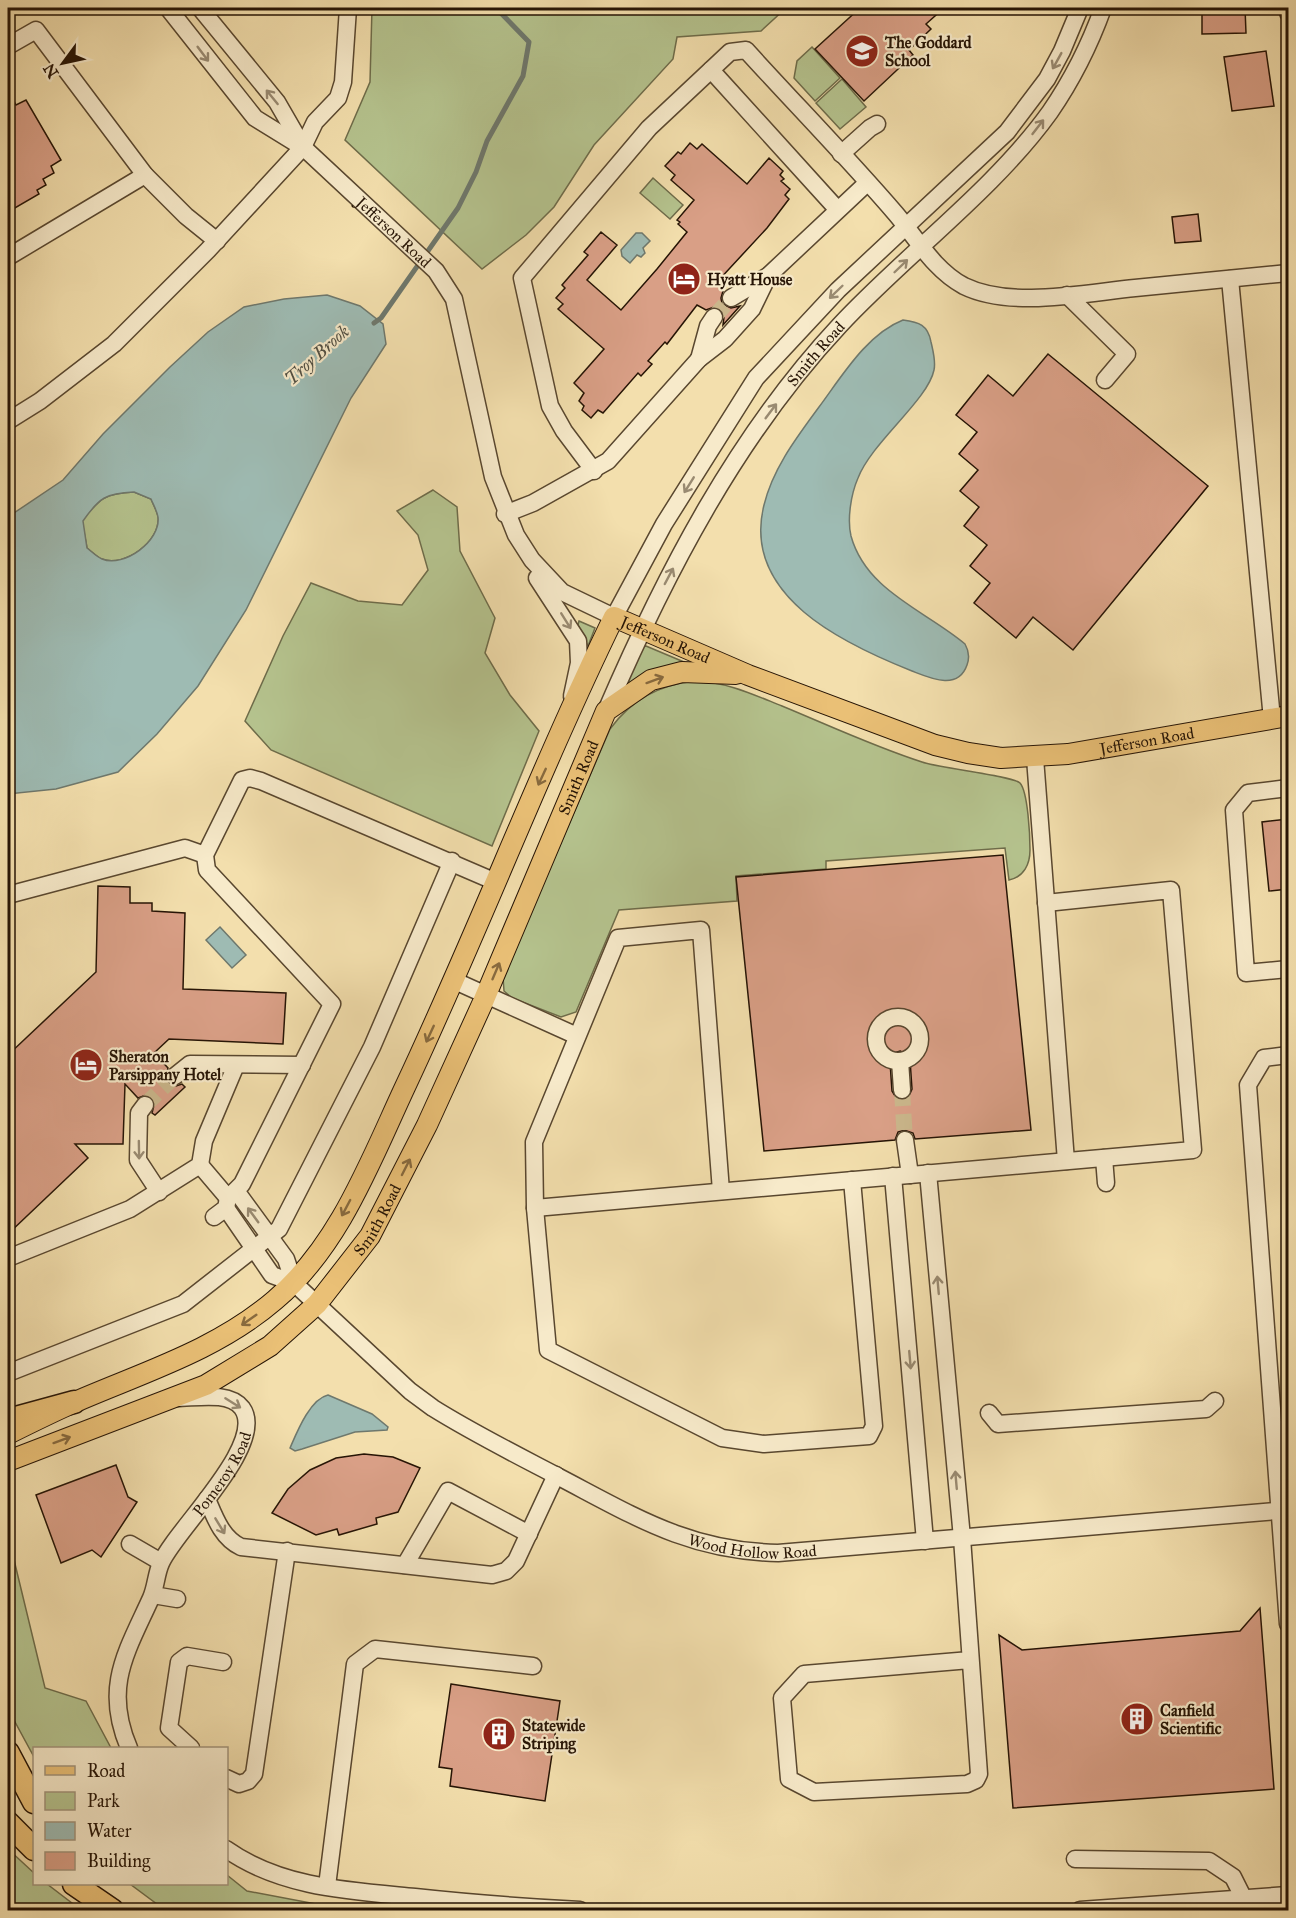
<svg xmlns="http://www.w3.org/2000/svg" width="1296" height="1918" font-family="'IM FELL Great Primer',serif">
  <rect width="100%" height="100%" fill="#f3dfad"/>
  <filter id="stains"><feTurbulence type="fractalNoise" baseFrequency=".00333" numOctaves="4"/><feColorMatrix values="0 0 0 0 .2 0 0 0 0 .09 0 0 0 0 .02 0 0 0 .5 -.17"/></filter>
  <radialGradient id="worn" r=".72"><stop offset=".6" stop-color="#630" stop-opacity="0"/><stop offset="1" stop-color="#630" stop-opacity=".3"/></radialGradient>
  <g fill="#b5c38e" stroke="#6e6c4a" stroke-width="1.5">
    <polygon points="372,8 786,8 761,31 677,37 673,59 594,145 554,207 526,235 482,269 345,140 370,82"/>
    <polygon points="812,47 840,78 815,101 794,78 797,61"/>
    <polygon points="842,79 866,107 840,129 816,103"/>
    <polygon points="653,178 683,205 670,219 640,193"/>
    <polygon points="433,490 457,507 460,551 495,618 485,653 510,695 539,731 492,846 271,750 245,721 283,636 311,583 358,601 402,605 428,570 418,535 397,511"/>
    <path d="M134,492L151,499C153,504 157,511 158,517C161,541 124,568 102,559C97,557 91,551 87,548L82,521C99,498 106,493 134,492Z"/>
    <polygon points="579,621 595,628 588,646 578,625"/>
    <polygon points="646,646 684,662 683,665 630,683 628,681 642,647"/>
    <path d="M695,681C727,682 752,694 782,706C828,725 875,747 922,762C939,768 1013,776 1020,783C1028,792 1030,836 1030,850C1030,864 1024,877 1009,880L1005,848L826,861V869L736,876L737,901L619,910L576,1012L561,1017L512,998L504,991L503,977L610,729C632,699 659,685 695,681Z"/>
    <polygon points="8,1535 45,1688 86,1701 111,1748 34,1748 34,1757 8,1709"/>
    <polygon points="8,1849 34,1873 34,1884 47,1884 81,1910 8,1910"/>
    <polygon points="227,1875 247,1891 337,1908 381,1910 165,1910 130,1884 226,1884"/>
    <polygon points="1288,1904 1288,1910 1224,1910"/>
  </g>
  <g fill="#9ebbb3" stroke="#6e786d" stroke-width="1.5" fill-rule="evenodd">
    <polygon points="636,233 642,233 650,241 643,248 645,253 641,257 637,255 630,263 622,256 621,250"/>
    <path d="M327,295L360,306L383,324L386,344L351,398L246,610L198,686L157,734L118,772L56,789L8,794V517L63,480L103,434L170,367L208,332L244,307L284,299ZM134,492L151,499C153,504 157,511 158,517C161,541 124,568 102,559C97,557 91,551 87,548L83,521C99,498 106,493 134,492Z"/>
    <path d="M903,320C919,322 928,325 931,342C933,351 936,361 934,370C928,400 872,442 858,478C851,494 847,519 851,536C866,591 926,611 965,644C969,651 970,657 967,665C958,691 930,678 912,671C844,644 741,596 764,505C773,468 797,437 819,407C842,376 867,334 903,320Z"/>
    <polygon points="220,927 246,955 232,968 206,940"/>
    <path d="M328,1395L372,1414L388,1427L387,1430L355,1432L302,1449L295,1451L290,1448C297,1432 310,1399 328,1395Z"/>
  </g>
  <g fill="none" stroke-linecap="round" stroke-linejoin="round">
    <polyline stroke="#6e786d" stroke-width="5" points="374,323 381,318 458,208 476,172 487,141 523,76 529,42 496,8"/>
  </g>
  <g fill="#d99f86" stroke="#261405" stroke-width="1.5" fill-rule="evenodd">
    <polygon points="860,8 944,8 926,24 931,29 909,50 913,55 864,101 815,49"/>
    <polygon points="1202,8 1245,8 1246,33 1202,34"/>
    <polygon points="1266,51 1274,106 1232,111 1224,57"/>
    <polygon points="8,90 16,105 26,100 61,160 51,166 54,173 43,179 46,185 37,190 39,194 8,212"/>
    <polygon points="690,143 697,149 702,144 747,184 769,158 783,171 780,175 784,179 781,181 790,189 785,195 789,199 767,228 717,282 723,291 721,298 722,304 731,308 740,306 723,325 724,317 720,309 714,307 706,310 697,305 667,344 665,342 648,361 652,364 641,376 638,373 603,413 598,410 591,418 582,410 584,406 579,401 584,393 574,383 604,349 558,309 563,304 556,298 565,288 562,285 588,255 584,252 601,232 617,245 587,280 621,310 657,269 687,232 678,224 680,222 677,220 694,200 671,180 675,175 665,166 678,152 681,154"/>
    <polygon points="1198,214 1201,241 1175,243 1172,217"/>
    <polygon points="1048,354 1208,486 1073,650 1033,617 1016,638 974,603 990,583 970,566 987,545 964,526 979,507 960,491 978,470 959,454 977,432 956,415 988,375 1013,396"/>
    <polygon points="1288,819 1288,889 1269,891 1262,822"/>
    <path d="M1003,855L1031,1130L915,1139L913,1133L904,1130L898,1132L895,1140L764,1151L736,877ZM900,1051L908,1055L910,1060L912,1089L908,1098L902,1100L897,1099L892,1091L890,1062L894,1053Z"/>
    <polygon points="98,886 130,887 130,903 152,903 152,911 185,913 183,989 286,993 283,1044 169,1039 154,1053 168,1068 165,1077 167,1083 176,1086 182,1084 185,1087 155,1115 152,1113 155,1101 152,1097 146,1095 138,1098 125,1084 123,1144 75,1144 88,1158 8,1234 8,1055 96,972"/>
    <polygon points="364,1454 393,1457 420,1468 398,1512 376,1518 377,1524 339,1535 337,1529 316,1535 272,1513 288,1489 310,1470 336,1458"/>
    <polygon points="116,1465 128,1497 137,1502 101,1557 92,1550 61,1563 36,1495"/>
    <polygon points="1260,1608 1274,1789 1013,1808 999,1635 1022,1650 1240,1631"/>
    <polygon points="451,1684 560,1701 545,1801 450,1786 452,1769 439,1767"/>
  </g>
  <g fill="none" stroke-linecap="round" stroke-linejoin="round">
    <g stroke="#cab68b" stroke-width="16" stroke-dasharray="16 8" stroke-linecap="butt">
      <polyline points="714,317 731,298"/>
      <polyline points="902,1090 905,1140"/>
      <polyline points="145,1105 175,1076"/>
    </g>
    <defs>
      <g id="minor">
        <polyline points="168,8 255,118 302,147"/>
        <path id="s1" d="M200,8L277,102L303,147L436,271L454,299L493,477L516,535L532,560L562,592L614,617L664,524L756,378L838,290L1007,132L1047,79L1062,51L1080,8"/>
        <polyline points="1287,8 1288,13"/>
        <polyline points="8,46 36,30 145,175 186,216 217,241"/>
        <polyline points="711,70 837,209"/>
        <polyline points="841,154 870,128 877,124"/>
        <polyline points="8,257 145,175"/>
        <polyline points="1230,279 1272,719"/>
        <polyline points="1067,295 1127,354 1105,380"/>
        <polyline points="731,298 768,276 867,183"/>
        <polyline points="699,359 708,326 714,317"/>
        <polyline points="8,421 40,401 114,344 208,250 303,147 315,122 338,98 343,82 348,8"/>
        <path d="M594,471L564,431L550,406L522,278L649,128L730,52L746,50C796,105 848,158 896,214C917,239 934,270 964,286C1011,309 1085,293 1135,288C1186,283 1237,278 1288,273"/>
        <polyline points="505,514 533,503 608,461 699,359 725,339 752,309 768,276"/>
        <polyline points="537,578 578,641 579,663 572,696"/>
        <path id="s2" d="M606,711C665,574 737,435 840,325C905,255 994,190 1050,112C1072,80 1090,44 1103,8"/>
        <polyline points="1035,758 1066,1161"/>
        <polyline points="1288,788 1248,793 1234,810 1246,973 1288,969"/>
        <polyline points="8,895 185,848 205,855"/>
        <polyline points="455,981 577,1036"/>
        <circle cx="898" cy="1039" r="22"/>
        <polyline points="1288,1055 1264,1058 1248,1085 1288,1624"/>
        <polyline points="900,1061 902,1090"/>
        <polyline points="175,1076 190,1064 302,1065"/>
        <polyline points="145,1105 139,1113 138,1160 159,1192"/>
        <polyline points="905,1140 910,1175"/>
        <polyline points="1104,1158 1106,1183"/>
        <polyline points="200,1165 228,1198"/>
        <polyline points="928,1173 962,1538 979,1774 976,1780 967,1784 814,1792 789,1779 782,1698 804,1674 970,1660"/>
        <polyline points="893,1176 925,1541"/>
        <polyline points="721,1191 701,930 618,938 534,1142 535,1208 548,1350 722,1438 764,1444 869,1436 874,1426 852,1180"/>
        <polyline points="237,1192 286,1259 294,1283"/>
        <path id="s3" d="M226,1208L272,1275L294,1283L410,1391L433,1408C473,1433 515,1454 557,1476C634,1516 688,1551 778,1553L1288,1510"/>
        <polyline points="535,1208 1193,1150 1171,890 1046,903"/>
        <polyline points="214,1217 226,1208 228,1198 242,1184 332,1004 207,870 205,855 242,780 250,778 261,781 496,882"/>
        <polyline points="8,1258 130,1209 200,1165 204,1141 236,1065"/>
        <polyline points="8,1373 183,1304 279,1229 372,1047 452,861"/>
        <polyline points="989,1413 998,1424 1206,1409 1215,1401"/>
        <path d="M207,1499C215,1518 222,1538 241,1547L492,1575L506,1571L516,1561L556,1475"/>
        <polyline points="130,1544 161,1562"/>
        <polyline points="405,1565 448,1491 529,1534"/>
        <polyline points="153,1595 177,1599"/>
        <path id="s4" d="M129,1748C103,1687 126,1653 151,1598C156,1587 156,1574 161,1563C175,1530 268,1444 242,1408C229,1391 196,1398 177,1398"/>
        <polyline points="191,1748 169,1728 179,1662 187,1656 223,1662"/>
        <polyline points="226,1778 239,1784 248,1781 254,1774 287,1551"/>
        <path d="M226,1849C281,1888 351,1891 415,1897C470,1903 525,1907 580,1910"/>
        <polyline points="1075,1859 1209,1861 1233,1877 1244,1899"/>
        <polyline points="327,1886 355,1664 375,1649 533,1666"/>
        <polyline points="1080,1910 1288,1895"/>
      </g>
      <g id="major">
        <path id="s5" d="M8,1434C30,1423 52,1412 75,1402C144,1372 217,1350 275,1300C339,1246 370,1162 405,1087C478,932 539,771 614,617L748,675L935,745L968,753L1001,758L1068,754L1288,716"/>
        <path id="s6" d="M8,1461L206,1385L270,1346L317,1304L370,1236L427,1125L483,1002L606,711L651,680L682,672L736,674"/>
      </g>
      <g id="highway">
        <polyline points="8,1420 74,1402"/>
        <polyline points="8,1753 34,1802"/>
        <polyline points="8,1823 34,1849"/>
        <polyline points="74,1884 112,1910"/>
      </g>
    </defs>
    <use href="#minor" stroke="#59472f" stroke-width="19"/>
    <use href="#major" stroke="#261405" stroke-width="22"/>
    <use href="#highway" stroke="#261405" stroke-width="25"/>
    <use href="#minor" stroke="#f7eaca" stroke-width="16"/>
    <use href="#major" stroke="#eac076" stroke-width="20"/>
    <use href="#highway" stroke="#eac076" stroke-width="22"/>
  </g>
  <defs><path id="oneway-shaft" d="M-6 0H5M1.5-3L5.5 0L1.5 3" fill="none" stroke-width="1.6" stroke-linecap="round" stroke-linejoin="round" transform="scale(1.5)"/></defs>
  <g stroke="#998a71">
    <use href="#oneway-shaft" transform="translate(203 54) rotate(53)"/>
    <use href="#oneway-shaft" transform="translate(1057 61) rotate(119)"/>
    <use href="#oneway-shaft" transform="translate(272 97) rotate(-129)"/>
    <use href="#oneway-shaft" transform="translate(1038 127) rotate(-52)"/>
    <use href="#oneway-shaft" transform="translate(901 266) rotate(-44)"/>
    <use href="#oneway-shaft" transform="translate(836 292) rotate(136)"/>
    <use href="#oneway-shaft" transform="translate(771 411) rotate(-53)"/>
    <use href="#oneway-shaft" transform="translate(689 485) rotate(122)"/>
    <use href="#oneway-shaft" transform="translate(669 576) rotate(-62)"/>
    <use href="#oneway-shaft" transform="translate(566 621) rotate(58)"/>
    <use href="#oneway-shaft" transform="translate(139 1150) rotate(89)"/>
    <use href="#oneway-shaft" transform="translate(253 1215) rotate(-126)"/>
    <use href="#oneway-shaft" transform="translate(938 1285) rotate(-95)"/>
    <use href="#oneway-shaft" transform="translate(910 1360) rotate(85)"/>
    <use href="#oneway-shaft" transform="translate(233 1403) rotate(32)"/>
    <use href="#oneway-shaft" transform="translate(956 1480) rotate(-95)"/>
    <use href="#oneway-shaft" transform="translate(220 1526) rotate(59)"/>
  </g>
  <g stroke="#886a3e">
    <use href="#oneway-shaft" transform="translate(655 680) rotate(-20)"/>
    <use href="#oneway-shaft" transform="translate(542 777) rotate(115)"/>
    <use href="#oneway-shaft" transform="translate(496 971) rotate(-67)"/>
    <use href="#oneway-shaft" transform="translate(430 1034) rotate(115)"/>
    <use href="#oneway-shaft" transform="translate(406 1167) rotate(-63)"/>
    <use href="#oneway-shaft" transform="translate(346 1208) rotate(118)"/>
    <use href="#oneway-shaft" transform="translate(249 1320) rotate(145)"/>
    <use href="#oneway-shaft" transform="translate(62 1440) rotate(-20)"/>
  </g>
  <defs>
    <symbol id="school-disc" viewBox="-11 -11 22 22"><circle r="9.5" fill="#8f2418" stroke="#f7eaca"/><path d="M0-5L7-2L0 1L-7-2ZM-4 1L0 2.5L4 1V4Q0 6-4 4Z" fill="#fff"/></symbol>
    <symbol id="hotel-disc" viewBox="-11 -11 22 22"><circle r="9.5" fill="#8f2418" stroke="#f7eaca"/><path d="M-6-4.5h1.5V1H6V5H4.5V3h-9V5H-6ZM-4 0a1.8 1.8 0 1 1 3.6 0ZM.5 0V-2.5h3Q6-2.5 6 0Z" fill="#fff"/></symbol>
    <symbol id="building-disc" viewBox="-11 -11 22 22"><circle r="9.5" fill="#8f2418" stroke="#f7eaca"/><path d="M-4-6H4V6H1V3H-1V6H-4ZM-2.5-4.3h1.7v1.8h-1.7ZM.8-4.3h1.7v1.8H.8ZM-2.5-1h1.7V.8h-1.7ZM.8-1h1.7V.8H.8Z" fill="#fff"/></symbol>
  </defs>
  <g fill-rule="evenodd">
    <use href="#school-disc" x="843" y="32" width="38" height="38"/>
    <use href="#hotel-disc" x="665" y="260" width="38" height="38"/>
    <use href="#hotel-disc" x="67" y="1046" width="38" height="38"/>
    <use href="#building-disc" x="1118" y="1700" width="38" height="38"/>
    <use href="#building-disc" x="480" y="1715" width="38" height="38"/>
  </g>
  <g text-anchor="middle" stroke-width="4.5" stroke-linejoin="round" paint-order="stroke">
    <g font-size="16" font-weight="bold" fill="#261405" stroke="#f7eaca" text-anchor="start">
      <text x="885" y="48">The Goddard<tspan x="885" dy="18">School</tspan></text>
      <text x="707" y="285">Hyatt House</text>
      <text x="109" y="1062">Sheraton<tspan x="109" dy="18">Parsippany Hotel</tspan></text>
      <text x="1160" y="1716">Canfield<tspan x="1160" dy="18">Scientific</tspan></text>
      <text x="522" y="1731">Statewide<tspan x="522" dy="18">Striping</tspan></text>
    </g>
    <g font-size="16" fill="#261405" stroke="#f7eaca">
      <text dy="6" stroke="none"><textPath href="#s1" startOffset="298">Jefferson Road</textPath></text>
      <text dy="6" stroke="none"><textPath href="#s2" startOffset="416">Smith Road</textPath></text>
      <text dy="6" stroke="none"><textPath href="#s5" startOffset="1122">Jefferson Road</textPath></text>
      <text dy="6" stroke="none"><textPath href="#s5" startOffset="1626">Jefferson Road</textPath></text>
      <text dy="6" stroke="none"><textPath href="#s6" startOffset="940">Smith Road</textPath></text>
      <text dy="6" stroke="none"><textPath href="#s6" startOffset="454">Smith Road</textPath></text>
      <text dy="6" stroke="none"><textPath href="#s4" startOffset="303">Pomeroy Road</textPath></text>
      <text dy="6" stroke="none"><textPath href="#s3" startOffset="644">Wood Hollow Road</textPath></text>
    </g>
    <g font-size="18" font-style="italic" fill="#504e42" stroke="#f7eaca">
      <text transform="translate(317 355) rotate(-42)" y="6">Troy Brook</text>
    </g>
  </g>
  <rect width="1296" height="1918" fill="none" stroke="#f3dfad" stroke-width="30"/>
  <rect x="9" y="9" width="1278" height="1900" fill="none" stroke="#261405" stroke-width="3"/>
  <rect x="15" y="15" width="1266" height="1888" fill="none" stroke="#261405" stroke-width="1.5"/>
  <rect x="33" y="1747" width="195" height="138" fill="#f7eaca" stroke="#a3947b" stroke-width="1.5"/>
  <rect x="45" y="1766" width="30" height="9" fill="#eac076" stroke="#a3947b" stroke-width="1.5"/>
  <text x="87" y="1777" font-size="18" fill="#261405">Road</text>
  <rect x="45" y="1792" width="30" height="18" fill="#b5c38e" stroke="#a3947b" stroke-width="1.5"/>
  <text x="87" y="1807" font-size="18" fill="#261405">Park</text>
  <rect x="45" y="1822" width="30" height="18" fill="#9ebbb3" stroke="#a3947b" stroke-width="1.5"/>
  <text x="87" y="1837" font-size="18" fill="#261405">Water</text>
  <rect x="45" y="1852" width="30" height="18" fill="#d99f86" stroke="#a3947b" stroke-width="1.5"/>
  <text x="87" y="1867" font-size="18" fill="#261405">Building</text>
  <g transform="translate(63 63) rotate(237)" stroke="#f7eaca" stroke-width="4.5" paint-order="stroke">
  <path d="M0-4.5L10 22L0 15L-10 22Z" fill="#261405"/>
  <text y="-9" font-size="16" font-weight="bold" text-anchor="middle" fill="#261405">N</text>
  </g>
  <rect width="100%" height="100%" filter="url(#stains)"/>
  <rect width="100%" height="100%" fill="url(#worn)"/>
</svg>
